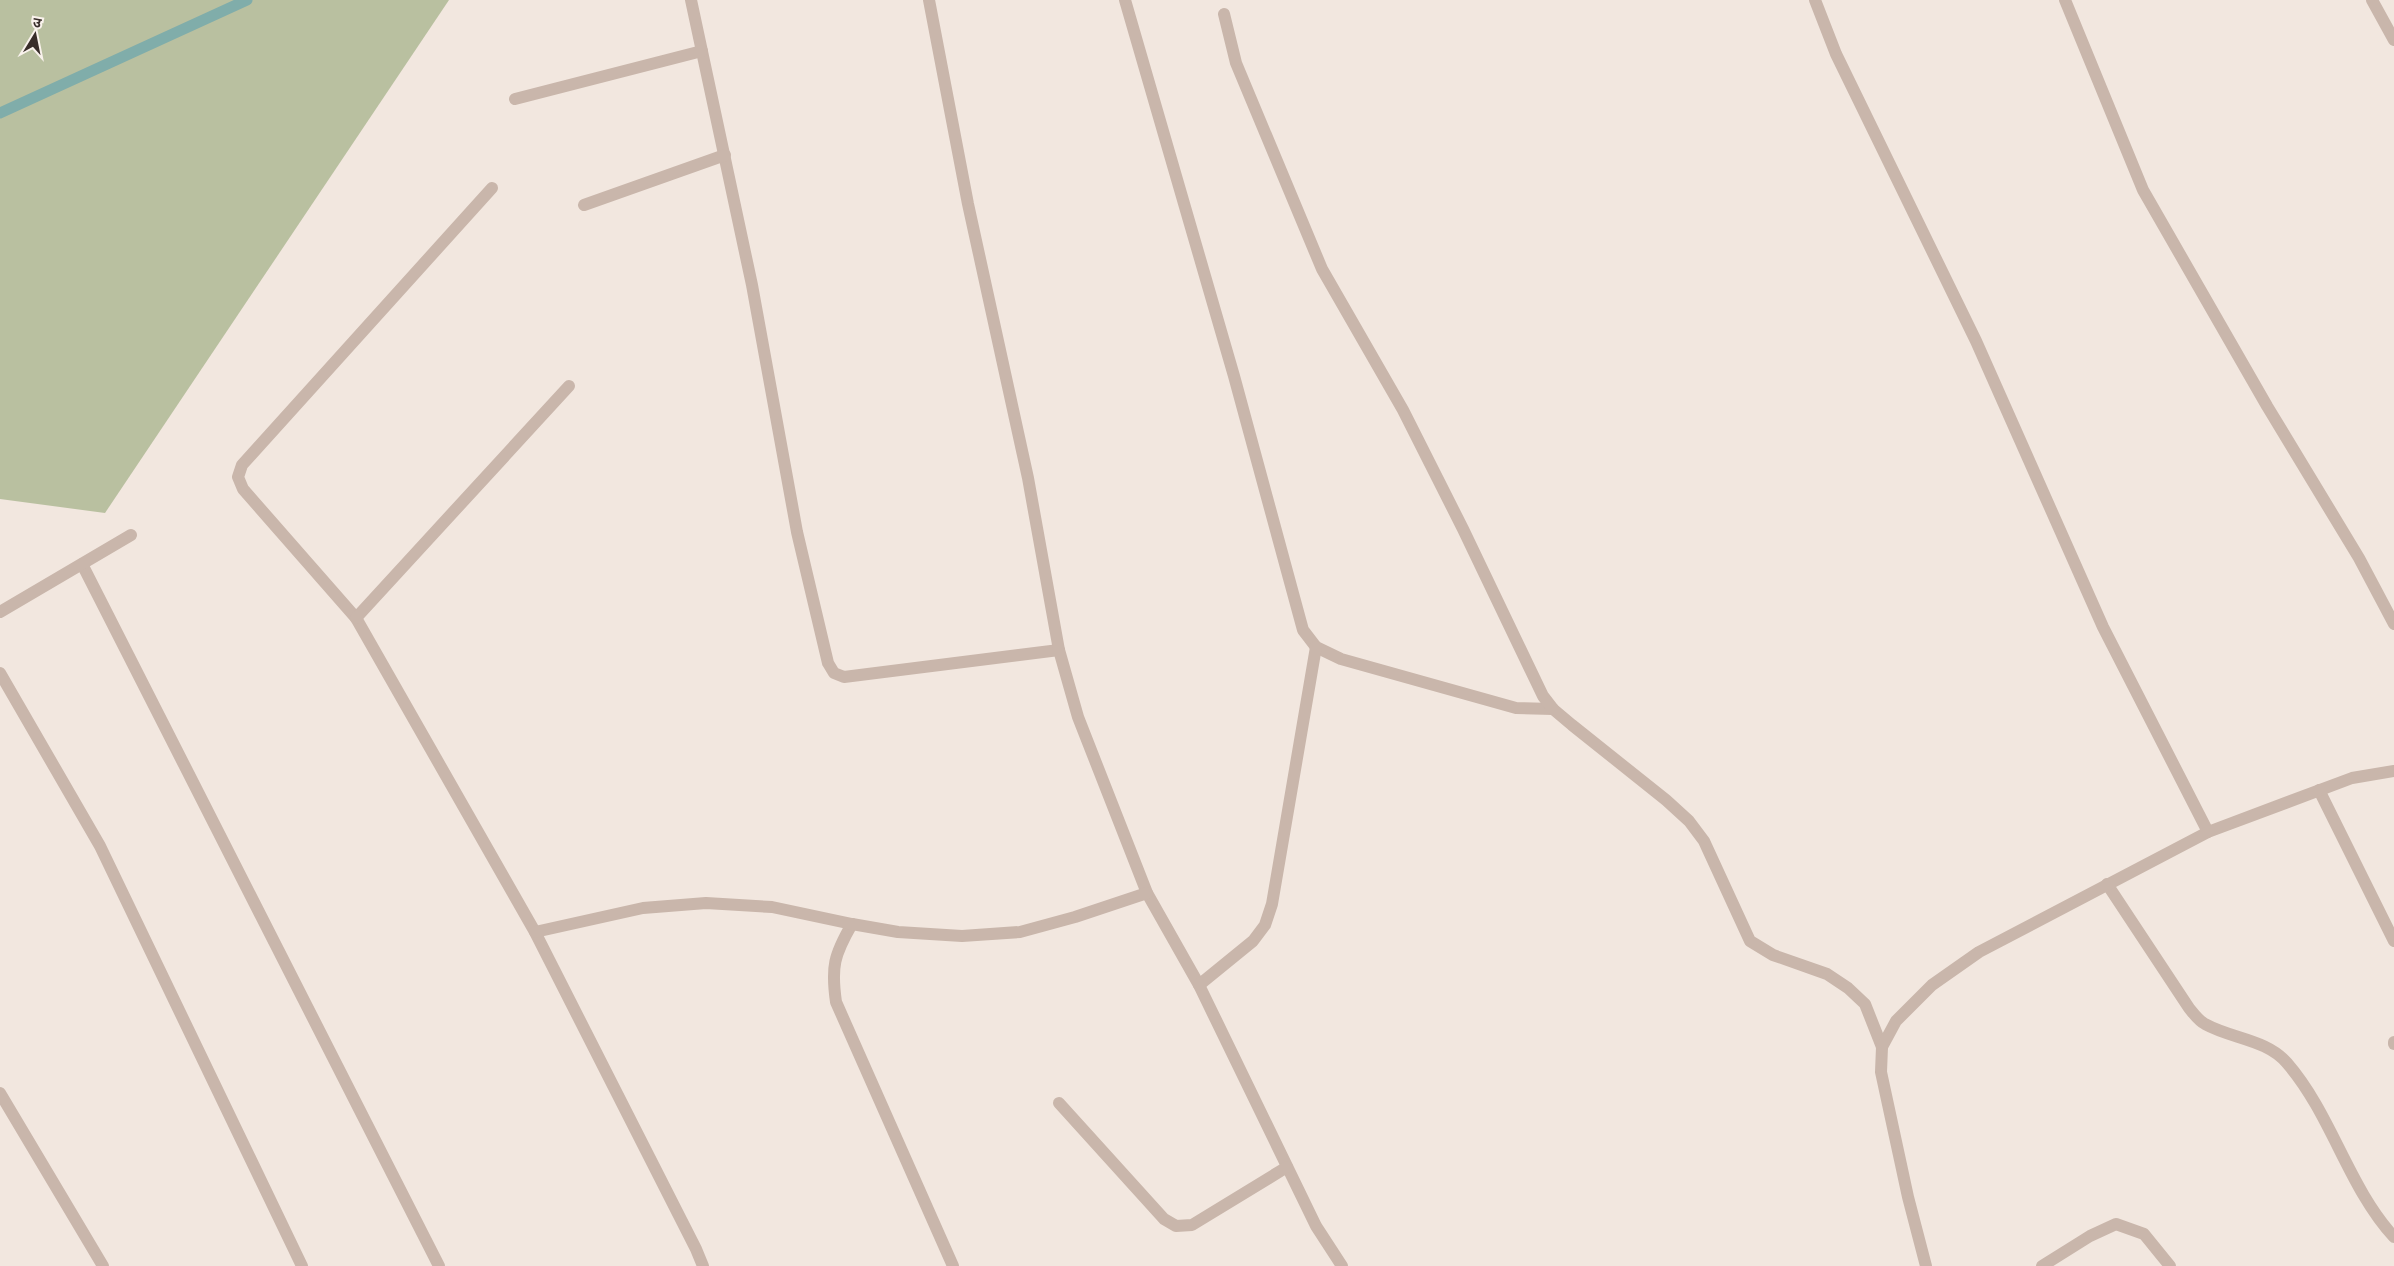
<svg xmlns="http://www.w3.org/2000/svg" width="2394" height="1266" font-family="Signika,'Noto Sans Devanagari',sans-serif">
  <rect width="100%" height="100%" fill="#f2e7df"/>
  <polygon fill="#b9c0a0" points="0,0 449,0 105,513 0,499"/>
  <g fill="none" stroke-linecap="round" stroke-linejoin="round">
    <polyline stroke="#80adaa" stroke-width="11" points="0,113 247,0"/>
    <g stroke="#c9b6ab" stroke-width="12">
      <polyline points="691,0 752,285 797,532 828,663 834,673 844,677 1059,650"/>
      <polyline points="929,0 968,204 1028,478 1059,650 1078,717 1147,893 1199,985 1316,1226 1342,1266"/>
      <polyline points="1125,0 1234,376 1303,630 1316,647 1341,659 1516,708 1553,709"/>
      <polyline points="1815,0 1836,54 1976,341 2103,627 2208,832"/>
      <polyline points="2065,0 2143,190 2267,406 2359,558 2394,624"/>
      <polyline points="2372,0 2394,40"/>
      <polyline points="1224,14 1236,63 1322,269 1403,410 1463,529 1543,696 1553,709 1572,725 1666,800 1689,821 1704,841 1750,941 1773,955 1827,974 1848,988 1865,1004 1882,1047"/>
      <polyline points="515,99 702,51"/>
      <polyline points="492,188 242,465 238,477 243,489 356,618 535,932 696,1249 703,1266"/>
      <polyline points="584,205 725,155"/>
      <polyline points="82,564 439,1266"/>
      <polyline points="0,612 131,535"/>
      <polyline points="356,618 569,386"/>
      <polyline points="0,673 100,846 302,1266"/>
      <polyline points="2319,790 2394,941"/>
      <path d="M2107,884L2189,1008C2194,1014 2199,1021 2205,1024C2232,1039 2266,1039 2287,1063C2332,1115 2348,1187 2394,1237"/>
      <path d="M852,924C834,955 831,967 836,1002L953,1266"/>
      <polyline points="535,932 643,908 706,903 772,907 852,924 898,932 962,936 1020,932 1075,917 1147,893"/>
      <polyline points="1199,985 1253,941 1265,925 1272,904 1316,647"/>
      <polyline points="2394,1042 2394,1044"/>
      <polyline points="0,1093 103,1266"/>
      <polyline points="1059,1103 1164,1219 1176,1226 1192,1225 1287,1167"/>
      <polyline points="1926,1266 1908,1197 1881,1072 1882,1047 1896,1021 1932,985 1979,952 2208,832 2352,778 2394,771"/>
      <polyline points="2042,1266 2090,1236 2116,1224 2144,1234 2170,1266"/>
    </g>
  </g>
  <g transform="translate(35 35) rotate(10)" stroke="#f9f2ec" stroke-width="4" paint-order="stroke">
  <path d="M0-4L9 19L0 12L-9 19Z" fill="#382d2a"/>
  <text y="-8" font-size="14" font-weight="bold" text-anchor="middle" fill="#382d2a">उ</text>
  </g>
</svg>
